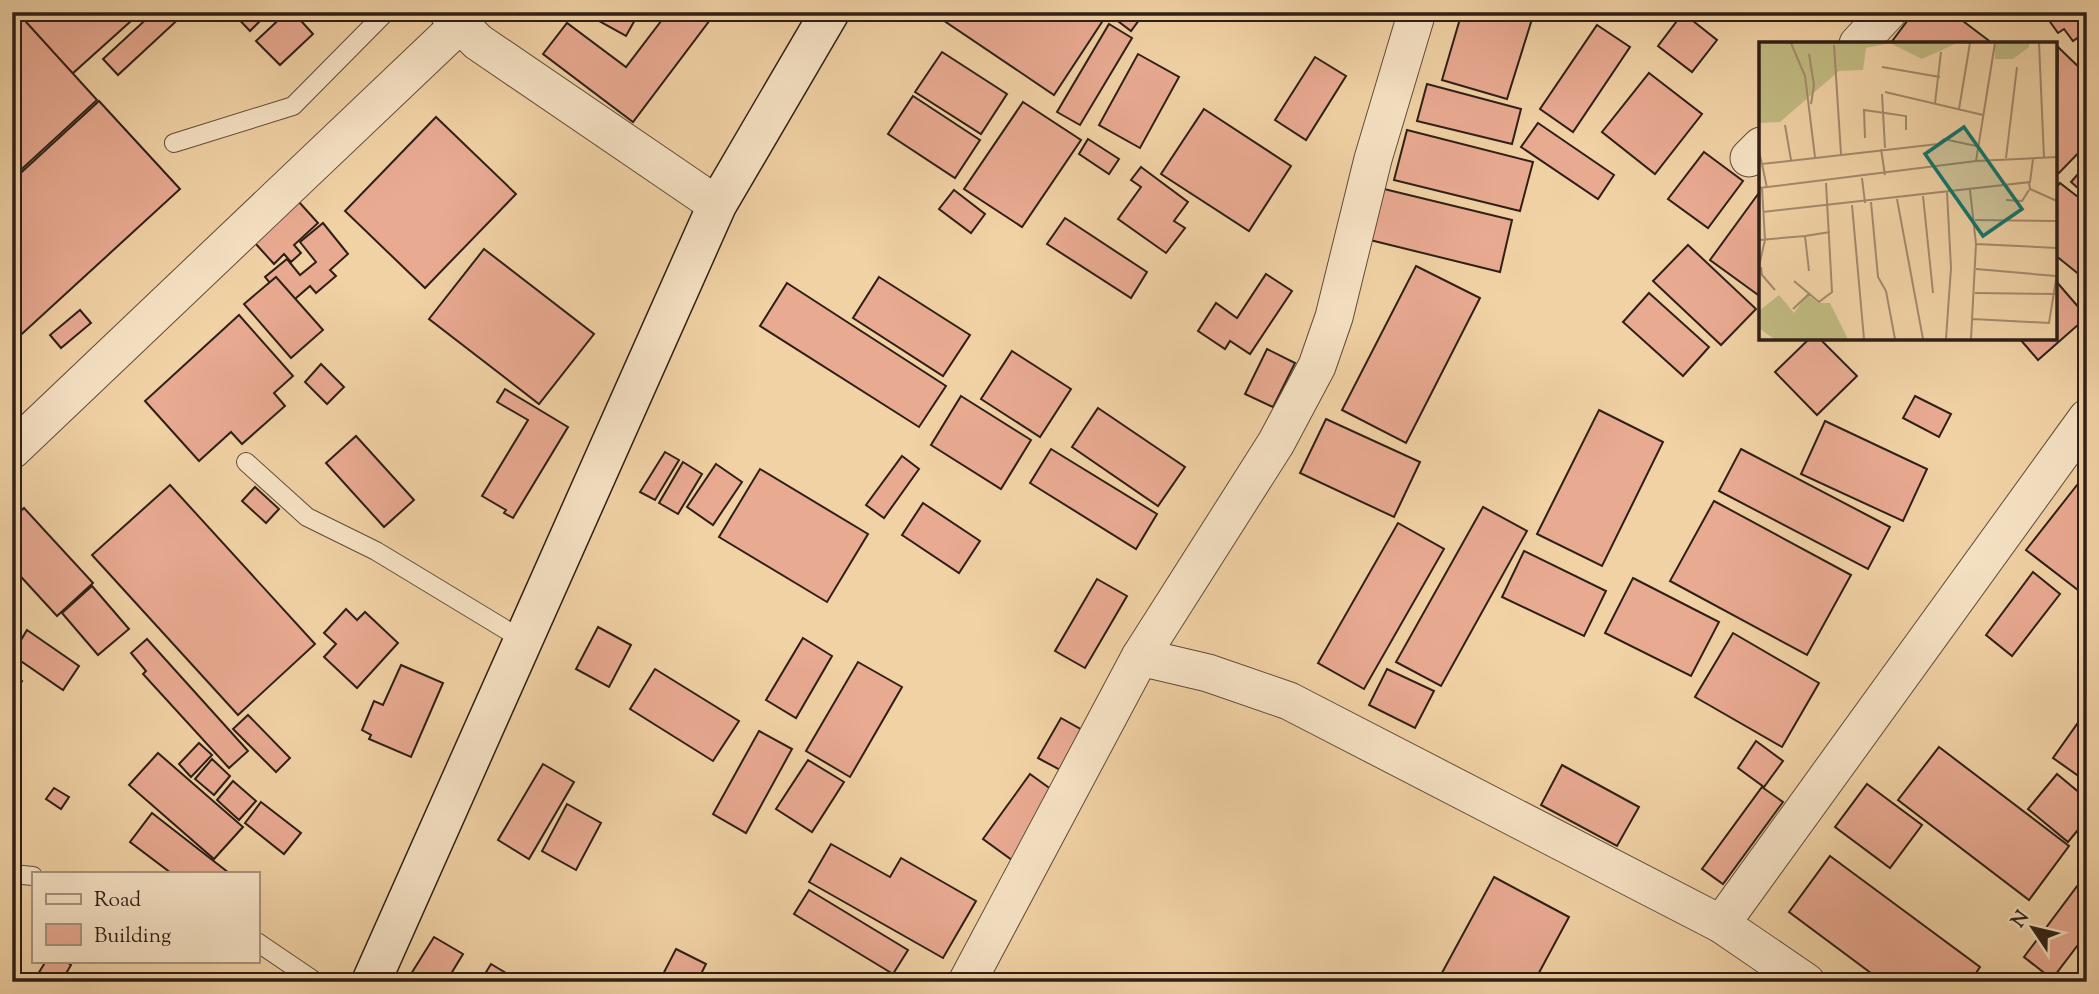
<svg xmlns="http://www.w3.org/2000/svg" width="2099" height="994" font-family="'Sorts Mill Goudy',serif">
  <rect width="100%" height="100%" fill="#f1d2a5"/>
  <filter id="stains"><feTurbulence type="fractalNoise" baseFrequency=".00286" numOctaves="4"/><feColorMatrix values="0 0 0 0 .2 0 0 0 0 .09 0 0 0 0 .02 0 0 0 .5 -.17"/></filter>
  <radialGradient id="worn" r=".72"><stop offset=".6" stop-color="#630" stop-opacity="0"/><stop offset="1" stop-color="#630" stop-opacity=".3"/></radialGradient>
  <g fill="#e9aa92" stroke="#2e1f17" stroke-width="2">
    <polygon points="16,12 141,12 72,74"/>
    <polygon points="17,12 97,100 12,178 12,14"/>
    <polygon points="154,12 185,13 118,75 103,59"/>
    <polygon points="232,12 269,12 250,31"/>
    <polygon points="287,12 293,12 313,34 280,65 256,41"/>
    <polygon points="590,12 626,12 636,18 626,36 588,15"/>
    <polygon points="668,12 716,12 633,122 543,54 567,23 626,67"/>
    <polygon points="931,12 1088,12 1102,22 1054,95"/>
    <polygon points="1106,12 1145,12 1131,31"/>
    <polygon points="1462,12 1521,12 1533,16 1507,99 1442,80"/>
    <polygon points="1914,12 1951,12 1992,43 1890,44"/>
    <polygon points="2043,12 2087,12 2087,31 2073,41 2064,29 2058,33"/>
    <polygon points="1683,13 1717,40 1692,72 1658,46"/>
    <polygon points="1109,24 1132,38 1080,125 1057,112"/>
    <polygon points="1597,25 1630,47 1573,132 1540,109"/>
    <polygon points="2058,47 2087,75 2087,144 2059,173 2055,170"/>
    <polygon points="942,52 1007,94 981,134 915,92"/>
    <polygon points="1138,54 1179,77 1140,148 1099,125"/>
    <polygon points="1315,57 1346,76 1306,140 1275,120"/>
    <polygon points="1649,73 1702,114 1655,174 1602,132"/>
    <polygon points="1427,84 1521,109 1512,144 1417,121"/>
    <polygon points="913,96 980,140 955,178 888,134"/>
    <polygon points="99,101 180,189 12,343 12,181"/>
    <polygon points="1023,102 1081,140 1022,227 964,189"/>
    <polygon points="1204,109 1291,166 1249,231 1161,174"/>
    <polygon points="436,117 516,194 425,288 345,211"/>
    <polygon points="1538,123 1614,175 1598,199 1521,147"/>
    <polygon points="1407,130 1533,162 1520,211 1394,180"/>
    <polygon points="1088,139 1119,159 1109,174 1079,154"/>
    <polygon points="1704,152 1743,181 1708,228 1668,199"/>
    <polygon points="2087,164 2087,196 2071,182"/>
    <polygon points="1141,167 1188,202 1174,221 1185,228 1166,253 1118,219 1141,187 1131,180"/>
    <polygon points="2060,183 2087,204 2086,280 2055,255 2055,189"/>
    <polygon points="1384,189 1512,220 1500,272 1370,240"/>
    <polygon points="954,190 985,214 971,233 939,209"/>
    <polygon points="1761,190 1761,297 1710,260"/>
    <polygon points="299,202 318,223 294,245 301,253 291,262 284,254 274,264 255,243"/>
    <polygon points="1065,218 1147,272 1131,298 1047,244"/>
    <polygon points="323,223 348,254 330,270 336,276 316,293 310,286 288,305 265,277 287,259 300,275 316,262 300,242"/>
    <polygon points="1688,245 1756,309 1721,345 1653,281"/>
    <polygon points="484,249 594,334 539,404 429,319"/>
    <polygon points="1416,266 1480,298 1406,443 1342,410"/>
    <polygon points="1266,274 1292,291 1250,354 1230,341 1225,349 1198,331 1216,303 1237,318"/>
    <polygon points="276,277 323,330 291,358 244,304"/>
    <polygon points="879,277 970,335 943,376 853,318"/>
    <polygon points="2055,280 2087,317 2038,360 2019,338 2055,338"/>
    <polygon points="787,283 946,386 919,427 760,326"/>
    <polygon points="1649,293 1709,347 1683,376 1623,322"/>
    <polygon points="80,310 91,323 61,348 50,335"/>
    <polygon points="239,315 293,376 274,393 285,406 242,444 231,432 199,461 145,401"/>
    <polygon points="1810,338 1819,338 1857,376 1817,415 1775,372"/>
    <polygon points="1267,349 1295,363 1273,407 1245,394"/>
    <polygon points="1012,351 1071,389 1040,437 981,399"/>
    <polygon points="321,364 344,387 327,404 305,382"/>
    <polygon points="505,389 568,427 513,518 504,513 506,510 482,496 528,420 497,402"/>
    <polygon points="961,396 1031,440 1001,489 931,445"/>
    <polygon points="1915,396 1951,414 1939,437 1903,418"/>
    <polygon points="1098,408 1185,467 1158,506 1072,447"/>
    <polygon points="1599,410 1663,442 1602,566 1537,534"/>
    <polygon points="1326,419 1420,462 1394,517 1300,473"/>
    <polygon points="1825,421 1927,469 1903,521 1801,474"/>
    <polygon points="356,436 414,500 384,527 326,463"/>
    <polygon points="1051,449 1157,514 1136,549 1030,483"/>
    <polygon points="1741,449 1890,527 1868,569 1719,491"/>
    <polygon points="665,452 679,460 655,500 640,492"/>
    <polygon points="902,456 919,469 884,518 866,505"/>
    <polygon points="683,462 702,474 678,514 659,503"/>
    <polygon points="716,464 742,482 713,525 687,507"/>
    <polygon points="760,469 868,534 827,602 719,537"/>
    <polygon points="170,485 315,644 238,715 92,555"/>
    <polygon points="2077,485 2087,492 2087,597 2026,550"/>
    <polygon points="255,487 279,509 266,523 242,501"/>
    <polygon points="1714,501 1851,575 1807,655 1670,581"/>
    <polygon points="923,503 980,541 959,573 902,535"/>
    <polygon points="1483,507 1527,531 1441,686 1396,662"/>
    <polygon points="24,508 93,583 57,616 12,567 12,519"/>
    <polygon points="1398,523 1444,549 1364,689 1318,663"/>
    <polygon points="1524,551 1606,591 1584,636 1502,597"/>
    <polygon points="2033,572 2060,594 2012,656 1986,635"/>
    <polygon points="1633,578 1719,622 1691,676 1605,633"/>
    <polygon points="1097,579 1127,596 1085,668 1055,651"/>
    <polygon points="92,586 129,629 98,655 62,613"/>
    <polygon points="346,609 357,620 365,612 398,643 357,688 324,657 336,644 324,633"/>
    <polygon points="598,627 631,645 609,687 576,669"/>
    <polygon points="27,630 79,666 63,690 12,655"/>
    <polygon points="1733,633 1819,683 1782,747 1695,697"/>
    <polygon points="803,638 832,656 796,718 766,700"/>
    <polygon points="147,639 248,751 229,768 143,674 146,671 131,653"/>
    <polygon points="858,662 902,687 850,777 806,751"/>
    <polygon points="401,665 443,683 411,757 369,739 371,735 362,730 374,701 383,705"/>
    <polygon points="655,669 739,721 713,761 630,709"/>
    <polygon points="1387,669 1434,691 1415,728 1369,705"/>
    <polygon points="12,675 22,681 12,696"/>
    <polygon points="2087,710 2087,782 2053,758"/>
    <polygon points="248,715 290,758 276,772 233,729"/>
    <polygon points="1061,718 1084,731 1062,771 1038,758"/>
    <polygon points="759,731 792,749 746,833 713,814"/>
    <polygon points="1756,741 1783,761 1764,787 1738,768"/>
    <polygon points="199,743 212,755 191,777 179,764"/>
    <polygon points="1939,747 2069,846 2029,900 1898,800"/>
    <polygon points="158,753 243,827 214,859 129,785"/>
    <polygon points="212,759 230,776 214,795 195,779"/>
    <polygon points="808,760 844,782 812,832 776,809"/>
    <polygon points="543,764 574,782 529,859 498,840"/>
    <polygon points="1562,765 1639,807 1617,846 1541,805"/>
    <polygon points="1030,774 1059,795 1012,860 983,839"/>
    <polygon points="2057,774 2087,799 2087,819 2068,842 2028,809"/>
    <polygon points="233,781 256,801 239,820 217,800"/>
    <polygon points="1867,784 1922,825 1890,868 1835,827"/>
    <polygon points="1762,787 1783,802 1723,884 1702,869"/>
    <polygon points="54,788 69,797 61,809 46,799"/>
    <polygon points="261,802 301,833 284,854 245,823"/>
    <polygon points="567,804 601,823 576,870 542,851"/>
    <polygon points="152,813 229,873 171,873 130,842"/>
    <polygon points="831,844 890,877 901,858 976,901 943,958 809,882"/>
    <polygon points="2087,848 2087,863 2080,858"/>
    <polygon points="1830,856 1980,967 1970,982 1883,982 1789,912"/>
    <polygon points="1494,877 1569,917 1534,982 1437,982"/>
    <polygon points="2081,881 2087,886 2087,933 2052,979 2024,957"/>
    <polygon points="809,890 908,950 893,974 794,914"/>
    <polygon points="434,937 463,954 446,982 406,982"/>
    <polygon points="676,949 706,964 697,982 659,982"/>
    <polygon points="46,961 65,961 71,965 61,982 33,982"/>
    <polygon points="491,964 521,982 480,982"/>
    <polygon points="718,973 735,982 713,982"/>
  </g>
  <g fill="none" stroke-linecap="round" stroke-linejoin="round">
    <defs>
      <g id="lane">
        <polyline points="174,143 293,106 386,12"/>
        <polyline points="246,462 307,517 376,551 523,640"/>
        <polyline points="12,874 33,876"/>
        <polyline points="257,942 316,982"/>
      </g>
      <g id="street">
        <polyline points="448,12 478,42 717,205"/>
        <polyline points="1858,44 1888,12"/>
        <polyline points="1749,158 1761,146"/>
        <polyline points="12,450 460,24"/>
        <polyline points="1140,657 1208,673 1289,701 1721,924 1806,982"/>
        <polyline points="1721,924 2087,418"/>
        <polyline points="967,982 1140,657 1276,443 1317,366 1334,317 1373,159 1417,12"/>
      </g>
      <polyline id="secondary" points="371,982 717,205 830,12"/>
    </defs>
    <use href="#lane" stroke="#5f4c3a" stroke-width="20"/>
    <use href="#street" stroke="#5f4c3a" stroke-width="39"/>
    <use href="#secondary" stroke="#2e1f17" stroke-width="41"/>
    <use href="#lane" stroke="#f6e2c4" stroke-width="18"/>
    <use href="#street" stroke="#f6e2c4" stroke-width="37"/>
    <use href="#secondary" stroke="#f6e2c4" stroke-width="38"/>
  </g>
  <g transform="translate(1759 42)">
    <rect width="298" height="298" fill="#f1d2a5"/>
    <path d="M9,1H198L163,17L131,1L107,6L104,28L80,29L21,80L0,81V2ZM236,1H270V5L254,17H236ZM48,252L59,261H71L89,297H15L0,286V269L20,253L35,271Z" fill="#c1ba81"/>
    <path fill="none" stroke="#a38a6c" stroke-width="2" d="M32,1L46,34L56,115M280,1L285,116M75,3L82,112M50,12L55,43L52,62M123,25L181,35M126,50L224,73M123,52L126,106M176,61L182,10M200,67L211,1M26,83L32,118M106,96L105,68L147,74V88M122,107L126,133M0,110L3,122L179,102L185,97L217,104M247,116L258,25M217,119L236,1M3,122L8,146M103,136L106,161M270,141L271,147L298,159M0,146L217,119L298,115M211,148L217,202L212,297M164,154L174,251M138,157L164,297M247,158L263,159L270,148M112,160L119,235L127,249L136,297M93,163L105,297M4,170L271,140L274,117M216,178L298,179M46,194L71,190M0,198L46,194L50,229M217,202L298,206M0,224L6,198L3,146M2,225L3,233L16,248M217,227L297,234M35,239L60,260L73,250L67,141M216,251L298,252M34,267L51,251M214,277L290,281L298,232M187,297L192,226L188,150"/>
    <path fill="#0f766e" fill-opacity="0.15" stroke="#0f766e" stroke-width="3.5" d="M205,85L263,167L224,194L166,112Z"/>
    <rect width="298" height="298" fill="none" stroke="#2e1f17" stroke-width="3.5"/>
  </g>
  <rect width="2099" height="994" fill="none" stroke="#f1d2a5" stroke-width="42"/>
  <rect x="14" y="14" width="2071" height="966" fill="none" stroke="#2e1f17" stroke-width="3.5"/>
  <rect x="21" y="21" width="2057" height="952" fill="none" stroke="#2e1f17" stroke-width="2"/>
  <rect x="32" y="872" width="228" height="91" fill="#f6e2c4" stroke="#a6947f" stroke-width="2"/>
  <rect x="46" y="894" width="35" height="10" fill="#f6e2c4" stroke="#a6947f" stroke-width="2"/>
  <text x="94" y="906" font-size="21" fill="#2e1f17">Road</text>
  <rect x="46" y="924" width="35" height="21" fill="#e9aa92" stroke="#a6947f" stroke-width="2"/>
  <text x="94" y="942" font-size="21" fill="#2e1f17">Building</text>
  <g transform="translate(2033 928) rotate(305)" stroke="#f6e2c4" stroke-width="5" paint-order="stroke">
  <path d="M0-5L12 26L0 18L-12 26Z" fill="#2e1f17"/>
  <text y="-10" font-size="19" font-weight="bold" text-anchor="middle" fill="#2e1f17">N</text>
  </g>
  <rect width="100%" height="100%" filter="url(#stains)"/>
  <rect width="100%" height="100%" fill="url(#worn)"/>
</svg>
